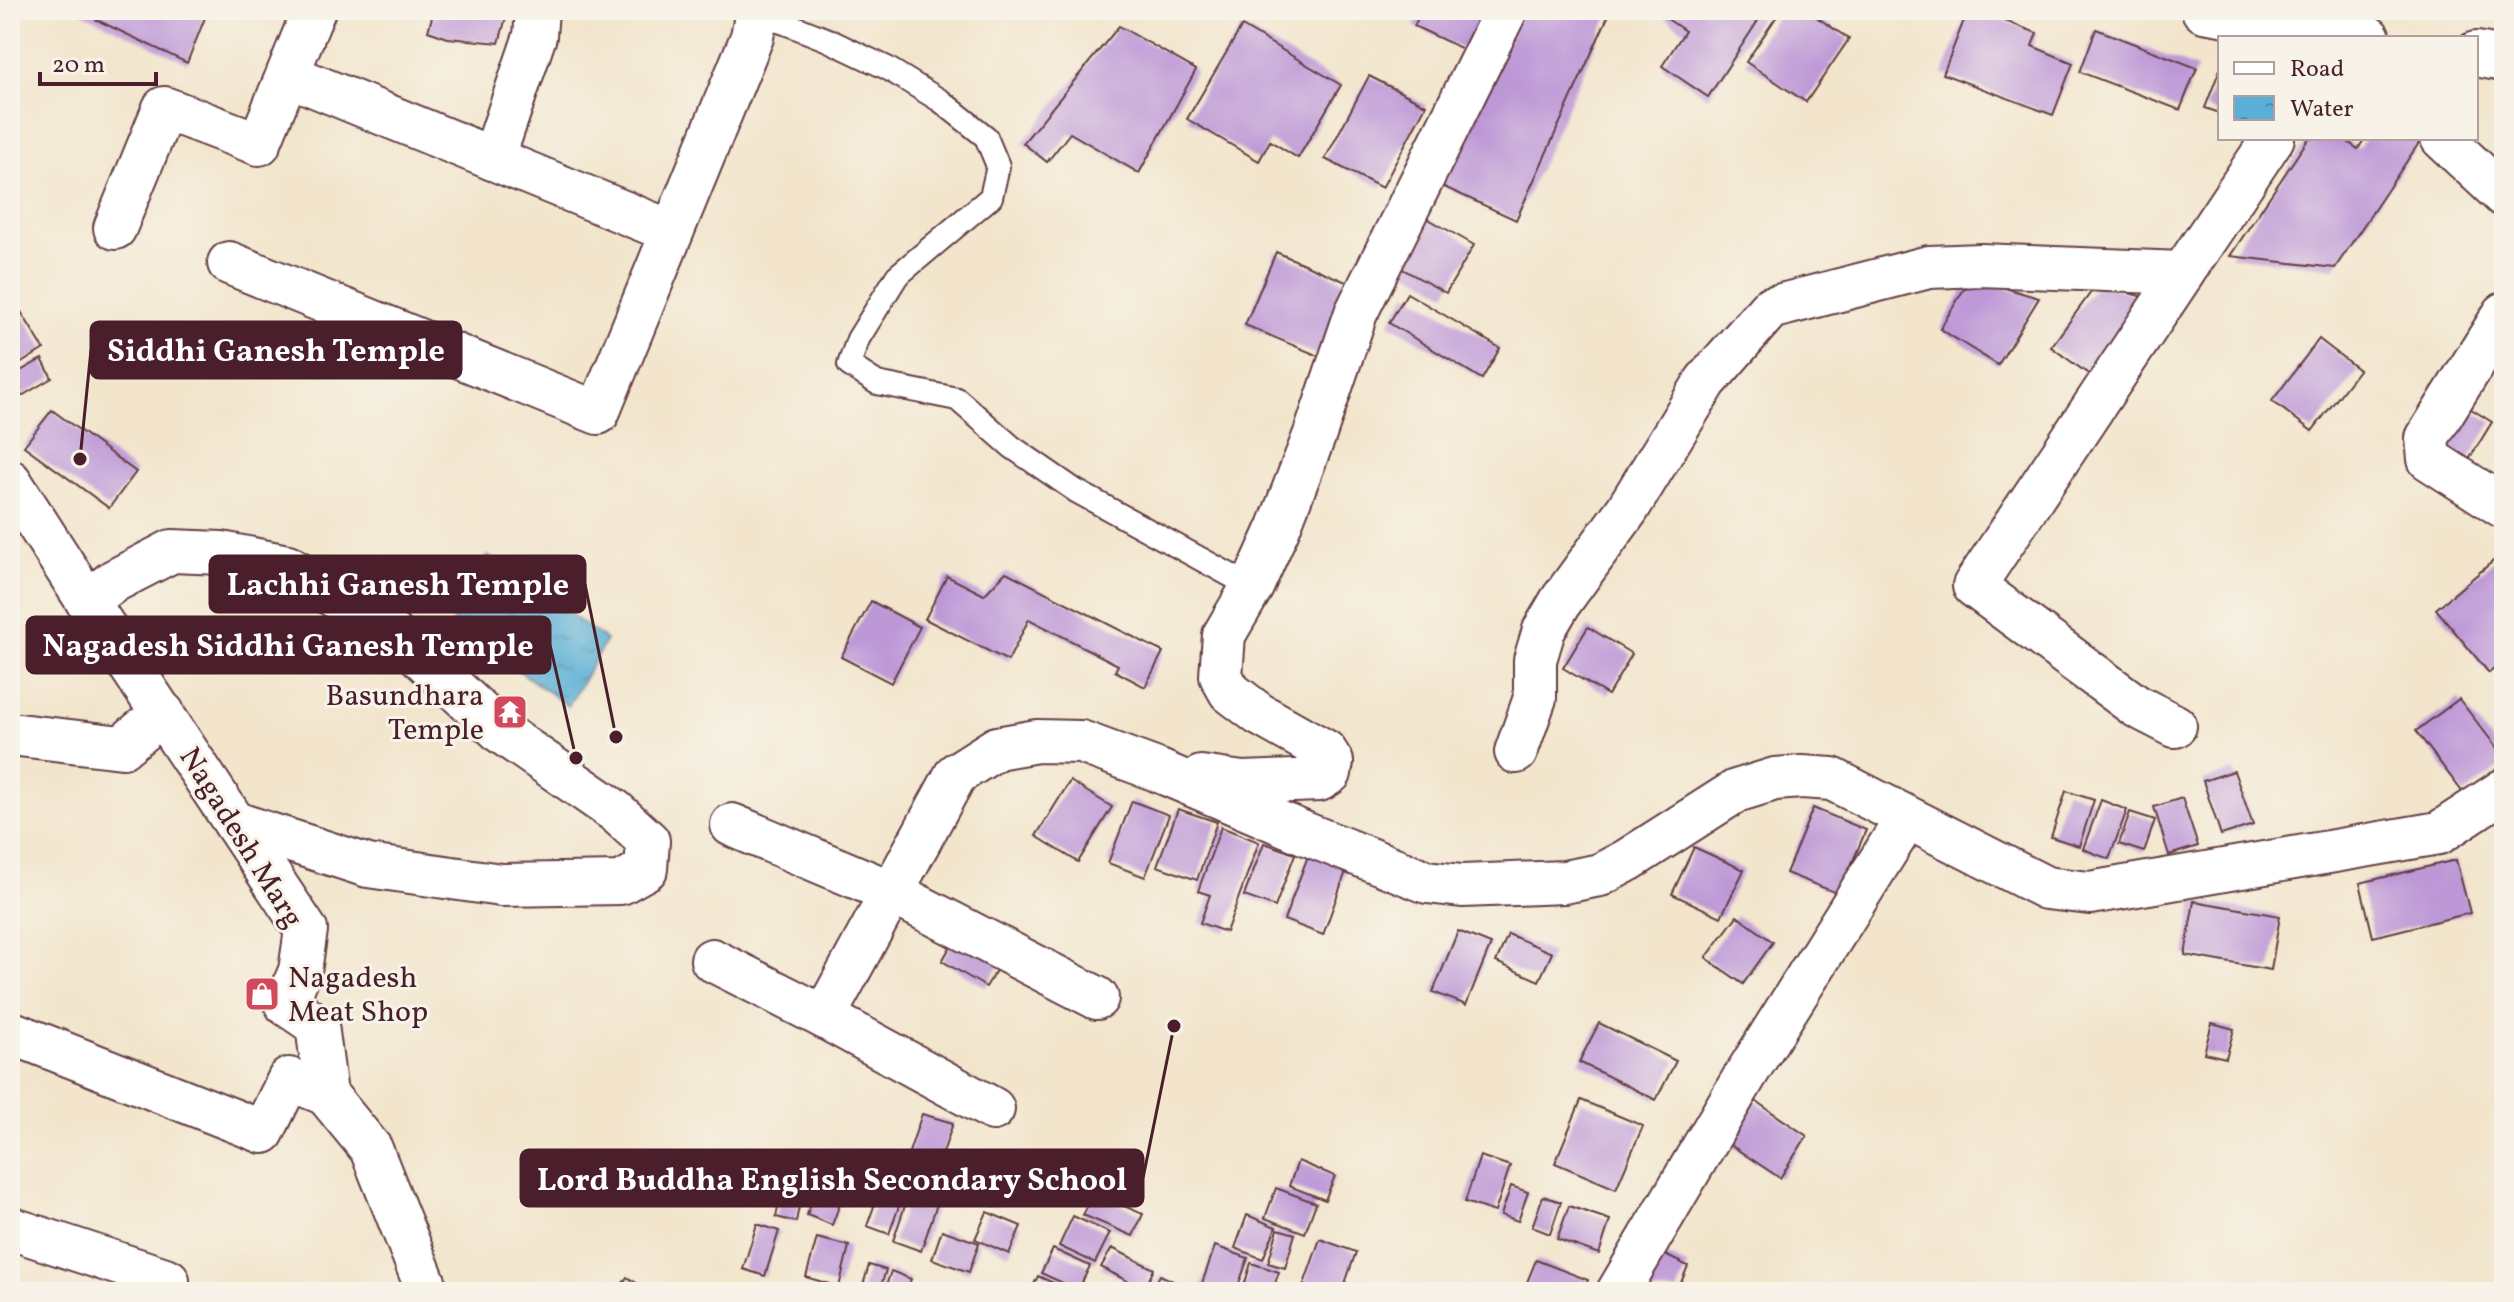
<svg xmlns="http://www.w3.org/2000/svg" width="2514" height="1302" font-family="Vollkorn,serif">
  <defs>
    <pattern id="water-ripples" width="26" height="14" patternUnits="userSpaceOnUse" patternTransform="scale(2)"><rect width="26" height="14" fill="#59afd5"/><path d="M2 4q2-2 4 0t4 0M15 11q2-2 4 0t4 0" fill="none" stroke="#4c8ead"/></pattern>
  </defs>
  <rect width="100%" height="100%" fill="#f7f3e8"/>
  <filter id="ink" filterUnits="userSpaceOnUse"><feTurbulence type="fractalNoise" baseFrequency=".0125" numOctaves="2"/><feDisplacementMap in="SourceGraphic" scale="16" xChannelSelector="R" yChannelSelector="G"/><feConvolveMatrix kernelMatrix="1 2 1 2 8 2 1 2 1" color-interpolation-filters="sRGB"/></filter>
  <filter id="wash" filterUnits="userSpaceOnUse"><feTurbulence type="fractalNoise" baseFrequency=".006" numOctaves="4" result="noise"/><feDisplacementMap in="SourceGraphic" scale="32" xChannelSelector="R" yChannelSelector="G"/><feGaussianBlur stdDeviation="1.8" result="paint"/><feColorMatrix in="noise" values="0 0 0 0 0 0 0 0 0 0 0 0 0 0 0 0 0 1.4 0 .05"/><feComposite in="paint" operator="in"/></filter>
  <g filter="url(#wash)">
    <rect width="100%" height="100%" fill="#f2e5cc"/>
    <polygon fill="url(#water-ripples)" stroke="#526780" stroke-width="2" points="488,556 606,640 568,706 452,623"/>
    <g id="blocks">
      <g fill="#bd98d7">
        <polygon points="76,10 208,10 187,63"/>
        <polygon points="434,10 508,10 499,43 448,38 428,31"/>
        <polygon points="1422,10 1489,10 1469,52 1414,26"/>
        <polygon points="1522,10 1611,10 1516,220 1442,186"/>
        <polygon points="1667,10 1765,10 1708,97 1662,66 1685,31 1663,16"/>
        <polygon points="1781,10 1806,10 1849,39 1806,102 1746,62"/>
        <polygon points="1968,10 1976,10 2037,33 2032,46 2073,63 2053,115 1943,74"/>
        <polygon points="1119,26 1196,70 1139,173 1070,133 1047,162 1023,143"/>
        <polygon points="1242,26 1341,85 1298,158 1270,141 1259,161 1187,119"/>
        <polygon points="2096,29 2197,68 2180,110 2080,72"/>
        <polygon points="2220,69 2220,113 2205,108"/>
        <polygon points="1369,76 1426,105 1382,188 1325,159"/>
        <polygon points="2309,138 2342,138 2358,149 2365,138 2421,140 2335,268 2230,256"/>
        <polygon points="1418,213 1474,245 1446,293 1390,262"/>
        <polygon points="1276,252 1351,284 1321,357 1245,325"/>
        <polygon points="2097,284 2147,298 2090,375 2051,347"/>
        <polygon points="1998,286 2039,298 1998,365 1940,329 1964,289"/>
        <polygon points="1407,293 1500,348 1482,379 1389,323"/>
        <polygon points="10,294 44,349 10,370"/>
        <polygon points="2319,339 2359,370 2312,431 2272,401"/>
        <polygon points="42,359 52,378 10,403 10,377"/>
        <polygon points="2455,399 2492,422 2467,463 2430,440"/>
        <polygon points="52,410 136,472 109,508 24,446"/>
        <polygon points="2504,552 2504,660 2489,673 2436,609"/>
        <polygon points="1006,572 1163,652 1145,687 1115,671 1118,665 1029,619 1008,661 925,619 947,576 984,595"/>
        <polygon points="871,601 920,627 891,683 841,657"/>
        <polygon points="1588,627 1632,654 1608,695 1563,668"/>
        <polygon points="2459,699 2504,757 2504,764 2464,794 2416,731"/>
        <polygon points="2234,771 2253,825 2221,835 2203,781"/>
        <polygon points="1070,781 1112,807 1078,862 1036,836"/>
        <polygon points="2066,791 2094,800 2079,846 2051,837"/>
        <polygon points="2182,798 2198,846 2169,855 2154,807"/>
        <polygon points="2101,800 2127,810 2109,859 2083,849"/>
        <polygon points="1132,801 1169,815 1145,877 1108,863"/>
        <polygon points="1813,808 1866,830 1839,894 1786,873"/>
        <polygon points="1178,809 1217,822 1197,880 1157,866"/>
        <polygon points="2130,812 2155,820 2144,852 2119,844"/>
        <polygon points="1221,827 1259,842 1226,932 1200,923 1210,895 1198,891"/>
        <polygon points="1264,843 1295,854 1275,907 1244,896"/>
        <polygon points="1694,847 1744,870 1721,917 1672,894"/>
        <polygon points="1311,848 1349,863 1323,935 1284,920"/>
        <polygon points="2456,860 2470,913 2373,937 2360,883"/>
        <polygon points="2194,901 2280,916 2271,970 2185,955"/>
        <polygon points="1737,916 1773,942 1743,984 1706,958"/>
        <polygon points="1458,931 1491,944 1466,1005 1433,992"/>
        <polygon points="959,932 1004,957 986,987 942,961"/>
        <polygon points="1508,934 1552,953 1539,981 1496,962"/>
        <polygon points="1599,1023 1676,1061 1656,1100 1579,1062"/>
        <polygon points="2212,1023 2234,1029 2226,1058 2204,1053"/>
        <polygon points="1748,1096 1807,1136 1780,1178 1720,1138"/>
        <polygon points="1581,1100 1643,1126 1616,1189 1555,1163"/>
        <polygon points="922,1114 953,1123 937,1171 906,1161"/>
        <polygon points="799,1148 822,1155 813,1178 791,1170"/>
        <polygon points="976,1156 1011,1169 996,1207 962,1194"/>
        <polygon points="1480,1156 1510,1166 1495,1212 1465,1202"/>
        <polygon points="1298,1161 1335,1176 1325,1200 1289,1186"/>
        <polygon points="826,1164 851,1174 832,1225 807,1215"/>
        <polygon points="783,1181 803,1186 796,1222 776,1217"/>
        <polygon points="1511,1186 1528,1192 1518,1221 1501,1215"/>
        <polygon points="881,1187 903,1195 889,1234 867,1226"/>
        <polygon points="1276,1188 1316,1203 1305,1233 1265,1218"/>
        <polygon points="1093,1193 1143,1214 1133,1236 1083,1215"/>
        <polygon points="909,1194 937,1204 921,1251 893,1241"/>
        <polygon points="1543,1196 1561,1202 1550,1234 1532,1227"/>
        <polygon points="1569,1206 1610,1220 1599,1254 1557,1239"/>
        <polygon points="987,1212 1021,1226 1009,1254 975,1239"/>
        <polygon points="1247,1215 1276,1227 1263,1259 1235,1248"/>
        <polygon points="1073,1216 1110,1233 1095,1263 1059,1246"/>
        <polygon points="757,1224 779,1231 765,1276 743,1269"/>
        <polygon points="1278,1229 1295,1234 1285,1268 1268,1263"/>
        <polygon points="942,1230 979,1243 969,1272 932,1259"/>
        <polygon points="817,1238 849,1246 839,1287 806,1277"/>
        <polygon points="1320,1239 1356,1252 1342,1292 1302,1290"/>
        <polygon points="1215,1246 1248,1258 1236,1292 1199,1292"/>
        <polygon points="1112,1248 1154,1269 1144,1290 1101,1267"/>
        <polygon points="1650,1248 1688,1266 1677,1292 1639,1292"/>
        <polygon points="1053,1249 1090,1266 1078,1290 1041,1273"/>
        <polygon points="1536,1260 1588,1280 1583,1292 1523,1292"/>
        <polygon points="1251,1263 1279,1272 1272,1292 1242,1292"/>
        <polygon points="869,1265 886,1270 879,1292 861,1292"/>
        <polygon points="891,1271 911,1279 906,1292 884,1292"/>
        <polygon points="1160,1275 1190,1289 1189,1292 1151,1292"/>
        <polygon points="1038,1276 1073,1292 1030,1292"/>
        <polygon points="627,1277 651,1292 617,1292"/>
      </g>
    </g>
  </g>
  <g filter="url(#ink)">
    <use href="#blocks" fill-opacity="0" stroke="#633d43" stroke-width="2"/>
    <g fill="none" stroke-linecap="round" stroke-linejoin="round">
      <defs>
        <polyline id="lane" points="757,15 785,23 828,40 887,68 941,101 986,137 998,166 991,197 897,276 858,339 849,365 877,383 957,399 1012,447 1076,491 1252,587"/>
        <g id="street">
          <polyline points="288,75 672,232"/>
          <polyline points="2442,138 2504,196"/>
          <polyline points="493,159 535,36 537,10"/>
          <polyline points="115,228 164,108 259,144 314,10"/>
          <polyline points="229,263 598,413 752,37 757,10"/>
          <polyline points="2504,314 2427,438 2429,459 2504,507"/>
          <polyline points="10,481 87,601 306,930 300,971 286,1004 317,1025 326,1094 371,1149 428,1292"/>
          <polyline points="87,601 114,581 172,551 222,553 288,566 389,632 419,655 501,732 615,811 648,841 646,869 621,883 501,885 368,866 235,823"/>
          <polyline points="2175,726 2136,706 1974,586 2273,138"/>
          <polyline points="10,734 122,747 163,713"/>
          <polyline points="1516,752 1535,698 1535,660 1544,630 1561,601 1627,510 1706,381 1770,308 1929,267 1981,265 2183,273"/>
          <polyline points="1201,777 1242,783 1319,780 1330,773 1332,762 1325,751 1259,714 1230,692 1221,676 1224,635 1252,587 1279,527 1315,434 1356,313 1506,10"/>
          <polyline points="732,825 891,892 1097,998"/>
          <polyline points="712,960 824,1017 993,1109"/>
          <polyline points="824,1017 956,774 997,748 1037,741 1081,742 1157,770 1304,833 1427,882 1462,886 1564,882 1600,875 1628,860 1736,791 1775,779 1802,777 1832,779 2046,888 2090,893 2439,833 2504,790"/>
          <polyline points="10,1032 263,1132 289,1079 326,1094"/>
          <polyline points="10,1228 168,1280 164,1292"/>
          <polyline points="1618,1292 1745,1076 1907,818"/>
        </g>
        <g id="primary">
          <polyline points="2204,10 2368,38"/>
          <polyline points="2476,54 2504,59"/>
        </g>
      </defs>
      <use href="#lane" stroke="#633d43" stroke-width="26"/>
      <use href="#street" stroke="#633d43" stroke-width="46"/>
      <use href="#primary" stroke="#633d43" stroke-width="48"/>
      <use href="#lane" stroke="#fff" stroke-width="22"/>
      <use href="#street" stroke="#fff" stroke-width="42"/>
      <use href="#primary" stroke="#fff" stroke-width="44"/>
    </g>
  </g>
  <defs>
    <symbol id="temple-square" viewBox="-11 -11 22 22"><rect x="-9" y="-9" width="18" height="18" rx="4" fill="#d1495b" stroke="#f7f3e8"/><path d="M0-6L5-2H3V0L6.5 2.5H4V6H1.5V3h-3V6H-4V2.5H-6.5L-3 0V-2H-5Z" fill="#fff"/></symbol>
    <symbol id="shop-square" viewBox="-11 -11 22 22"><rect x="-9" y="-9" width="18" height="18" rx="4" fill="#d1495b" stroke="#f7f3e8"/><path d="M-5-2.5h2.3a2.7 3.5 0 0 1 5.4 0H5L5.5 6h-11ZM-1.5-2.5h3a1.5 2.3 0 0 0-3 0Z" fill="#fff"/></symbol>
  </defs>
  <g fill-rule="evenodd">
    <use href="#temple-square" x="490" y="692" width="40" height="40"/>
    <use href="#shop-square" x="242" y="974" width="40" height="40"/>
  </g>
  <g text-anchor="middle" stroke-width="6" stroke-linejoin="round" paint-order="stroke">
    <g font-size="30" fill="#4a1f2b" stroke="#f7f3e8" text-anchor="end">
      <text x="484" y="705">Basundhara<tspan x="484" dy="34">Temple</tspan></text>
      <text x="288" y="987" text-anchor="start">Nagadesh<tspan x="288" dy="34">Meat Shop</tspan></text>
    </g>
    <g font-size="30" fill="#4a1f2b" stroke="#f7f3e8">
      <text transform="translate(242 837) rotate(58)" y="10">Nagadesh Marg</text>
    </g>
  </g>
  <path fill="none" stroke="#4a1f2b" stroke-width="3" d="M80 459L91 350M616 737L585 584M576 758L550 645M1174 1026L1143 1178"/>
  <g fill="#4a1f2b" stroke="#f7f3e8" stroke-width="3">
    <circle cx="80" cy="459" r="8"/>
    <circle cx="616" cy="737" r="8"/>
    <circle cx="576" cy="758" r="8"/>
    <circle cx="1174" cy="1026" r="8"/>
  </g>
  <g fill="#4a1f2b" stroke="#4a1f2b" stroke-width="3">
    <rect x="91" y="322" width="370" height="56" rx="8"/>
    <rect x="210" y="556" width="375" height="56" rx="8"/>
    <rect x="27" y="617" width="523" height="56" rx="8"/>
    <rect x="521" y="1150" width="622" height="56" rx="8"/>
  </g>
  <g font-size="32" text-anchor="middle" font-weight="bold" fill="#fff">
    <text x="276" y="361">Siddhi Ganesh Temple</text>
    <text x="398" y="595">Lachhi Ganesh Temple</text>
    <text x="288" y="656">Nagadesh Siddhi Ganesh Temple</text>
    <text x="832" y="1190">Lord Buddha English Secondary School</text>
  </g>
  <rect width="2514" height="1302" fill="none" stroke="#f7f3e8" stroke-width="40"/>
  <rect x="2218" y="36" width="260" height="104" fill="#f7f3e8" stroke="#b29e9c" stroke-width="2"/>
  <rect x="2234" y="62" width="40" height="12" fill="#ffffff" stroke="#b29e9c" stroke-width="2"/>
  <text x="2290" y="76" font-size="24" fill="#4a1f2b">Road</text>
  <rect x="2234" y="96" width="40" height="24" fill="url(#water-ripples)" stroke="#b29e9c" stroke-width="2"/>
  <text x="2290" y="116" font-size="24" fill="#4a1f2b">Water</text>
  <path d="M40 72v12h116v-12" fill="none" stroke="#4a1f2b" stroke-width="4"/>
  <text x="52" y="72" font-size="24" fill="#4a1f2b" stroke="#f7f3e8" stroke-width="6" paint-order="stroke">20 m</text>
</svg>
